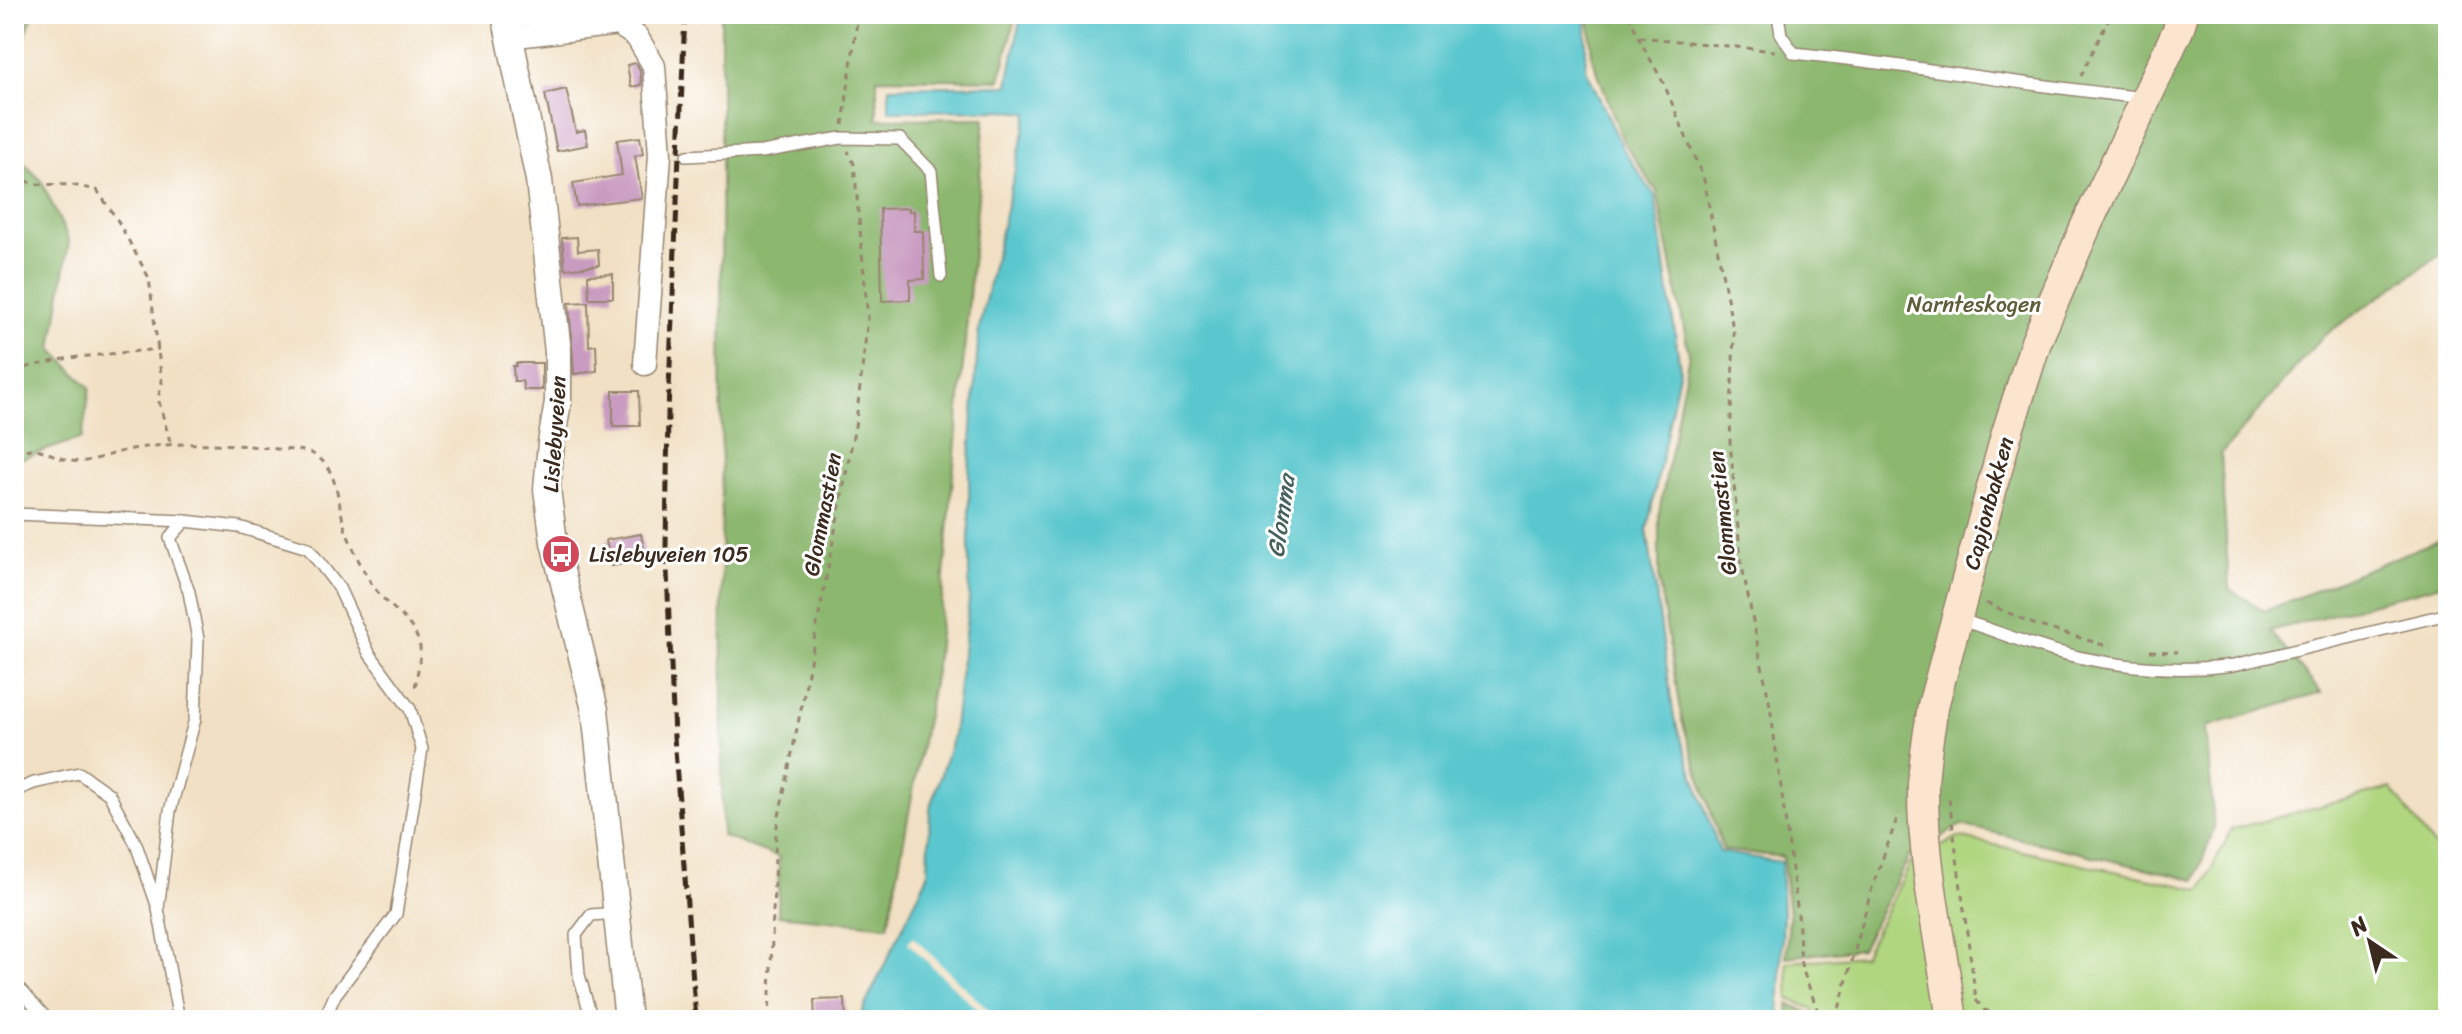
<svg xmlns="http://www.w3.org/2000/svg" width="2462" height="1034" font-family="Sriracha,sans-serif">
  <rect width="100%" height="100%" fill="#fff"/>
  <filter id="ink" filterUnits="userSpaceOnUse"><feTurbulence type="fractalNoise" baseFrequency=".0125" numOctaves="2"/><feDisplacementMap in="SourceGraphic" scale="16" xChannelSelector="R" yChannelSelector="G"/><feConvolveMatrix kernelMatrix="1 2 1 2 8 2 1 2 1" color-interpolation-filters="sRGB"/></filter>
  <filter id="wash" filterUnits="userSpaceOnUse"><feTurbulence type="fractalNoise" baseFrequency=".006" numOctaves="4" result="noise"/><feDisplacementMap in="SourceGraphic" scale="32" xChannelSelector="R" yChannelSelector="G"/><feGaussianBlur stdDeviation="1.8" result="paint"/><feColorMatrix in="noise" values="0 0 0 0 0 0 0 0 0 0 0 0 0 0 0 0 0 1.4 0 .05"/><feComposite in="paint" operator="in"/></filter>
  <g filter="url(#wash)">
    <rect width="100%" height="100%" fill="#f1e0c3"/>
    <polygon fill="#b0d680" stroke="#76804f" stroke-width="2" points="2391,788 2448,865 2448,1020 1817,1020 1813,1009 1789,999 1787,962 1863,956 1911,863 1958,837 2201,890 2232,829"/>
    <g fill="#8cb76e" stroke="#647046" stroke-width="2">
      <polygon points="14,14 33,14 14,70"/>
      <polygon points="721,14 1016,14 1000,80 877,78 877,119 985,118 936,666 888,926 778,915 779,857 722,836"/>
      <polygon points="1589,14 2448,14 2448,249 2322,337 2221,454 2229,589 2265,611 2448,536 2448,583 2270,631 2321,693 2206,727 2214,828 2195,880 1961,825 1909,857 1861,949 1786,957 1789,916 1783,857 1723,850 1682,721 1659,583 1659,513 1689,354 1657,192 1623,141 1592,57"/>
      <polygon points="14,153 41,180 69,241 52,349 90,388 82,438 14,461"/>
      <polygon points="1789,1004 1808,1012 1812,1020 1787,1020"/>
    </g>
    <polygon fill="#5ac7ce" stroke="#4a7876" stroke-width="2" points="1021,14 1586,14 1586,69 1623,149 1655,196 1680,368 1647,530 1674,718 1720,852 1781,862 1783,915 1779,1020 858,1020 928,875 930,809 953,736 969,600 969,473 979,328 1028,113 1001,110 889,111 889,87 1008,85"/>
    <polygon fill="#f1e0c3" points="913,937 998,1020 988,1020 908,943"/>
    <g id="blocks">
      <g fill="#c99bc1">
        <polygon points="636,63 640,70 641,85 631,87 627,65"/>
        <polygon points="566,89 576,132 585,130 588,145 557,151 545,94"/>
        <polygon points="640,137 643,154 635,156 642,198 577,206 573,183 622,175 617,140"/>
        <polygon points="909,208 909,211 914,211 914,231 923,231 924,279 910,280 910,300 882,301 880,209"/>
        <polygon points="577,237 578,251 598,249 599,265 565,269 562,238"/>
        <polygon points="613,274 613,298 589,298 588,275"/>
        <polygon points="588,302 589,346 596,345 597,371 574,374 569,303"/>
        <polygon points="516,363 542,363 542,390 524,390 522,381 514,381 513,366 516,366"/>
        <polygon points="613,391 639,391 640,426 613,426"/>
        <polygon points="641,534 646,560 611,566 606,540"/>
        <polygon points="845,999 846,1020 815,1020 814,1000"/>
      </g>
    </g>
  </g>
  <g filter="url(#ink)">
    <use href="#blocks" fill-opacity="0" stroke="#968570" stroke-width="2"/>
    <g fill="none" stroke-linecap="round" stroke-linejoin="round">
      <defs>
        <g id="service">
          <path d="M1778,14L1781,35L1794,53C1912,65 2028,86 2145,98"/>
          <polyline points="687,156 762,152 841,138 900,139 931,171 941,276"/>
          <polyline points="14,514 185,521"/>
          <path d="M1958,619C1981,626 2004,635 2028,643C2093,665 2166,674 2234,665L2448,614"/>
          <polyline points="14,791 34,783 79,773 109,794 136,844 157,905"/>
          <polyline points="14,983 48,1020"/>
          <polyline points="179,1020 158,909 170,811 195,719 198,639 189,592 170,538 185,521 239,527 308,548 339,588 369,653 410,709 422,749 396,914 335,995 324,1020"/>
          <polyline points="592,1020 579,975 576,935 591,915 617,913"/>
        </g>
        <polyline id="minor" points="508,37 618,24 637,37 654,66 660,155 645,364"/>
        <polyline id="tertiary" points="505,14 539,180 558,352 558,402 551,443 547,489 554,542 595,710 628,1020"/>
        <path id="secondary" d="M1952,1020C1941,945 1922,861 1923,786C1924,759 1929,732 1933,706L2006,436L2036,342L2086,226L2178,30L2183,14"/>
      </defs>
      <use href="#service" stroke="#968570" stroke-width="14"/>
      <use href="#minor" stroke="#968570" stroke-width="25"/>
      <use href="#tertiary" stroke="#968570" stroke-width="29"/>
      <use href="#secondary" stroke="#968570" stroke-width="33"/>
      <g stroke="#968570" stroke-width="3" stroke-dasharray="6 6" stroke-linecap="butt">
        <polyline points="1629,14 1638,37 1664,84 1704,180 1734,334 1730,442 1741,561 1770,706 1798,914 1801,965 1821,1020"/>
        <polyline points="1639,37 1775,51"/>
        <polyline points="2081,76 2111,14"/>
        <polyline points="843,125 858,14"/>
        <polyline points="14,176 34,184 72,185 97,190 118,221 149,278 162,383 158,398 171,445"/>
        <polyline points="14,370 69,358 159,349"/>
        <path d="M14,453C42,442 48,457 72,461C91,464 113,452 132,449C181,441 228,443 277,449C288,450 304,449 313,454C341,468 337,512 348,536C356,555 364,574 376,590C390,609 415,621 420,647C421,660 416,677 415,690"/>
        <polyline points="1986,603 2036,625 2111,647"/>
        <polyline points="2150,651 2178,652"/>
        <polyline points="1949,799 1976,999"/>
        <polyline points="1976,1000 1984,1010 2001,1015 2063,1020"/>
        <polyline points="769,1020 776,831 802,704 856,421 868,318 854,164 848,151"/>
        <polyline points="1836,1020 1871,891 1899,813"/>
      </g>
      <use href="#service" stroke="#fff" stroke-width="11"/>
      <use href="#minor" stroke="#fff" stroke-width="22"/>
      <use href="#tertiary" stroke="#fff" stroke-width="26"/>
      <use href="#secondary" stroke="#fbe5cf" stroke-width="30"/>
      <polyline stroke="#3b2a1e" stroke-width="5" stroke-dasharray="12 6" stroke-linecap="butt" points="685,14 668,412 666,546 674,737 696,1020"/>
    </g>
  </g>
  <defs>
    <symbol id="bus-disc" viewBox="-11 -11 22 22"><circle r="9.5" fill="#d1495b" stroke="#fff"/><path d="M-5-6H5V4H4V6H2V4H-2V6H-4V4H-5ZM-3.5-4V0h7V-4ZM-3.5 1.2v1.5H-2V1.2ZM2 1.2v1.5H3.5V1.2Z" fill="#fff"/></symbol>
  </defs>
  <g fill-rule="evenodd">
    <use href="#bus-disc" x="539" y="532" width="44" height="44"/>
  </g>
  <g text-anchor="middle" stroke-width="6" stroke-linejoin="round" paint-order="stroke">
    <g font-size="22" fill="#5e5e3b" stroke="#fff">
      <text x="1974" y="312">Narnteskogen</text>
    </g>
    <g font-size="22" fill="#3b2a1e" stroke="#fff">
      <text transform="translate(554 434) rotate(-86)" y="8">Lislebyveien</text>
      <text transform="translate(1988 503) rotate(-75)" y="8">Capjonbakken</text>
      <text transform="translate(1722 513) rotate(-96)" y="8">Glommastien</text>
      <text transform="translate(822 514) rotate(-79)" y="8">Glommastien</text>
    </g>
    <g font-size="22" fill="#3b2a1e" stroke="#fff" text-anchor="start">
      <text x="589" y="562">Lislebyveien 105</text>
    </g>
    <g font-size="24" font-style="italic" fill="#46615c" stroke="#fff">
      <text transform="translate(1281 516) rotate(-82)" y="8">Glomma</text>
    </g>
  </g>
  <rect width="2462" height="1034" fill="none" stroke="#fff" stroke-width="48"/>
  <g transform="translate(2370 942) rotate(325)" stroke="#ffffff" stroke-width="6" paint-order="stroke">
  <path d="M0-6L14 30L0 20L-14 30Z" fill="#3b2a1e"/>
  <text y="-12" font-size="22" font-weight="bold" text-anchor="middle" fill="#3b2a1e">N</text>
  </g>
</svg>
